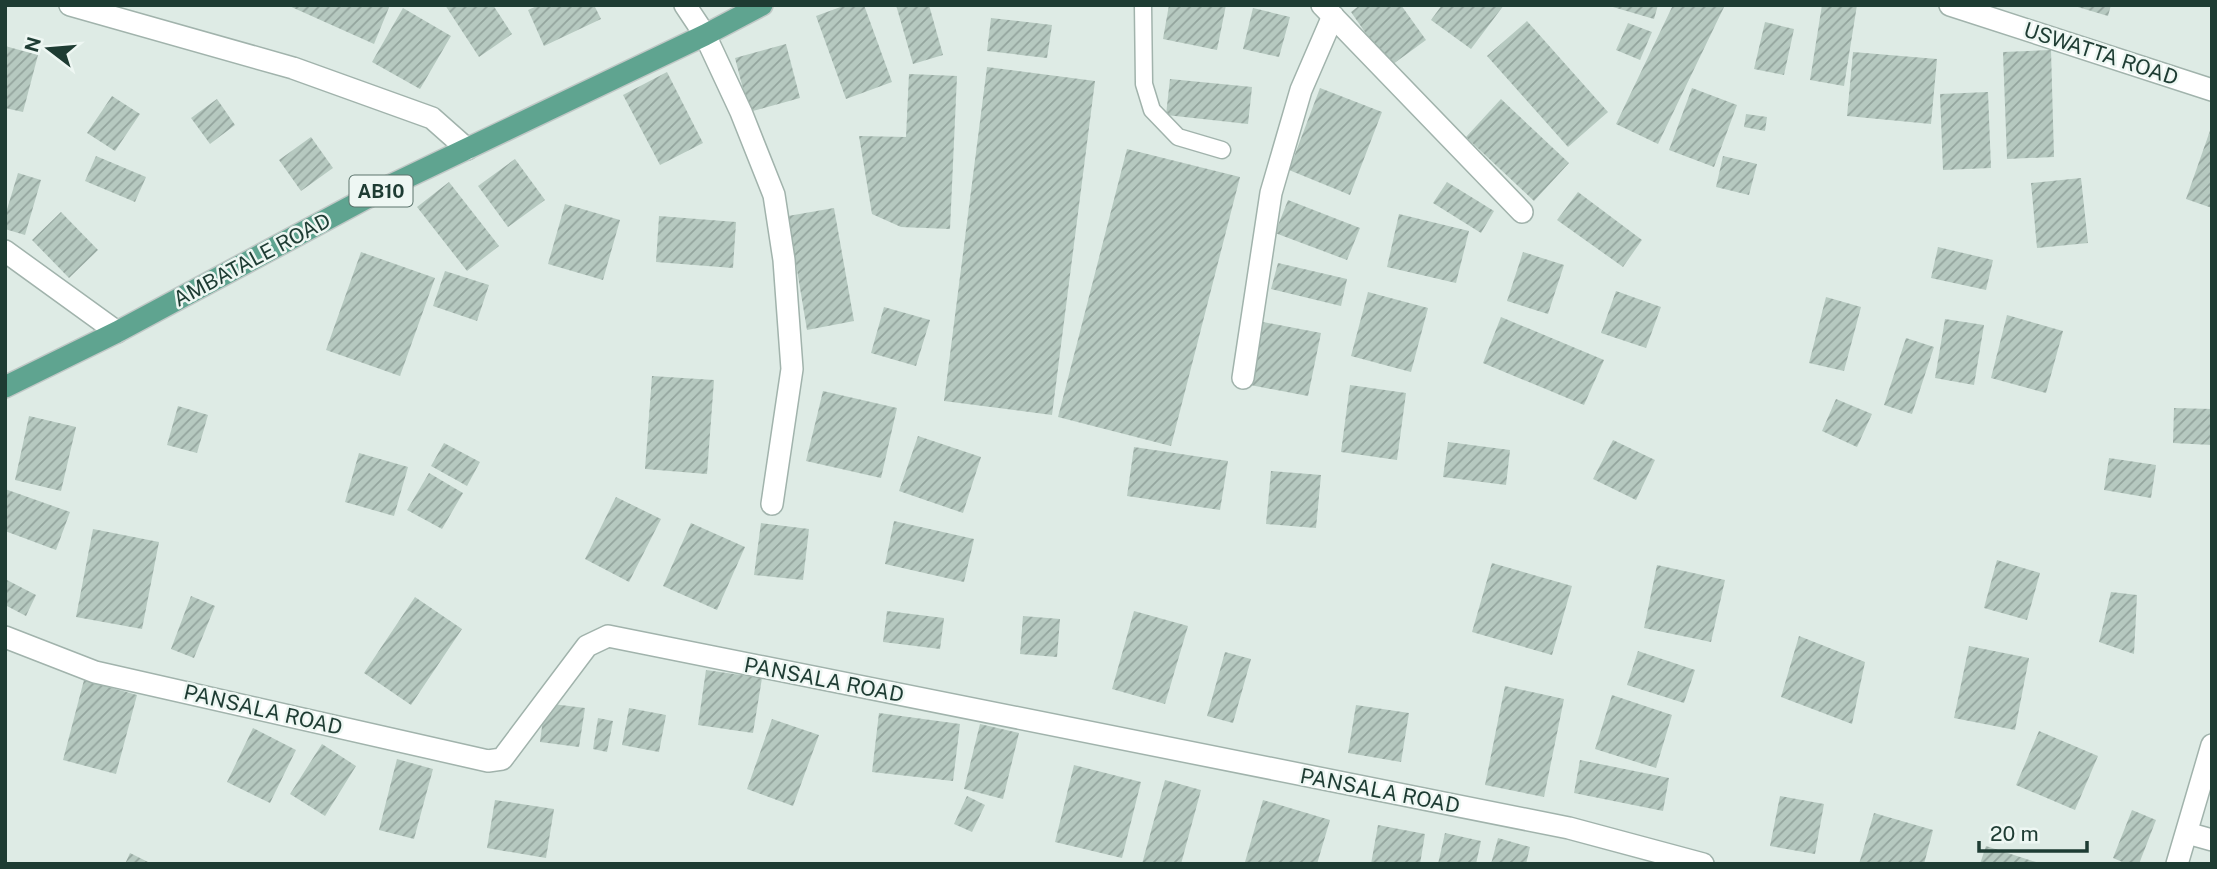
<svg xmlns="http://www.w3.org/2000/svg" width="2217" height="869" font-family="'Public Sans',sans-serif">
  <defs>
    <pattern id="building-hatch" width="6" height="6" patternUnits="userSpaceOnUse" patternTransform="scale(1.75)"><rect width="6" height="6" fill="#b6c9c0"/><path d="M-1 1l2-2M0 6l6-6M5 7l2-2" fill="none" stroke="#93a49d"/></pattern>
  </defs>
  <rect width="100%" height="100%" fill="#deebe5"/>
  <g fill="url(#building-hatch)">
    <polygon points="287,5 390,5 374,44"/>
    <polygon points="445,5 493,5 512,34 479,57"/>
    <polygon points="539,5 594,5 601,19 544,46 528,10"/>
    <polygon points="846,5 864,5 892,82 846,99 816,16"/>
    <polygon points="896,5 929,5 943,55 913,64"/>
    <polygon points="1169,5 1226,5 1217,50 1163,39"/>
    <polygon points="1360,5 1401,5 1426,40 1389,67 1351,12"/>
    <polygon points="1442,5 1504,5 1471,49 1431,20"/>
    <polygon points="1606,5 1658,5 1654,19"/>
    <polygon points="1673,5 1725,5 1658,144 1616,124"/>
    <polygon points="1822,5 1857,5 1844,86 1810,80"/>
    <polygon points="2071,5 2111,5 2108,16"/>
    <polygon points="403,8 451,36 420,89 372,62"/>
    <polygon points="1253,8 1290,17 1279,57 1243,49"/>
    <polygon points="991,18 1052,25 1047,58 987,51"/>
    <polygon points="1527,21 1608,112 1568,147 1487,56"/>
    <polygon points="1765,22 1794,29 1784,75 1754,69"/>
    <polygon points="1628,23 1652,32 1640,60 1616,50"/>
    <polygon points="786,44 800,98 749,112 735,58"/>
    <polygon points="5,46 38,55 23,112 5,108"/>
    <polygon points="2051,50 2054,157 2007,159 2003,52"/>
    <polygon points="1853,52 1937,59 1931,124 1847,116"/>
    <polygon points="987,67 1095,81 1052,415 944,401"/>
    <polygon points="667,72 703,143 660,165 623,95"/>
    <polygon points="909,74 957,76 950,229 901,227 872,214 859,136 906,137"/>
    <polygon points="1170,79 1252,87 1248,124 1166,115"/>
    <polygon points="1320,88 1382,112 1350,195 1289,170"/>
    <polygon points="1692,88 1737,105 1714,167 1669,150"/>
    <polygon points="1988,92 1991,168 1943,170 1940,94"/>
    <polygon points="112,96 140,114 115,151 87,133"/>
    <polygon points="217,99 235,125 210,144 191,118"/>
    <polygon points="1501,99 1569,163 1534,201 1466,137"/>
    <polygon points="1746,114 1767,117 1765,131 1744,127"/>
    <polygon points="2212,125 2212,208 2186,199"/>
    <polygon points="311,137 333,168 301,191 279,160"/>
    <polygon points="1127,149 1240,177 1171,446 1058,417"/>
    <polygon points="96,156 146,177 135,202 85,181"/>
    <polygon points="1723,156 1757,164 1749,195 1716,187"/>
    <polygon points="515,159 545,200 508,227 478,186"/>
    <polygon points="18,173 41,180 25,235 5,229 5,216"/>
    <polygon points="2081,178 2088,243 2037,248 2031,183"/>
    <polygon points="449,182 499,246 467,271 417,207"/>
    <polygon points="1447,182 1494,211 1481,233 1433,203"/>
    <polygon points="1578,192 1642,240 1623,267 1557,220"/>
    <polygon points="1288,200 1360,228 1347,260 1275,233"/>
    <polygon points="565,204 620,220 603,280 548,264"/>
    <polygon points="834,208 854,321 807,330 788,216"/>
    <polygon points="61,212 98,250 69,278 32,240"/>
    <polygon points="1399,214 1469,231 1456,283 1387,267"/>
    <polygon points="659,216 736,222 733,268 656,262"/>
    <polygon points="1938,247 1993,260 1986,290 1931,278"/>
    <polygon points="361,252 435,278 400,376 326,350"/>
    <polygon points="1523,252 1564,265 1548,314 1507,301"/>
    <polygon points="1278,263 1347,279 1341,306 1271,289"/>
    <polygon points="445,271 489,285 477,321 433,306"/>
    <polygon points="1616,291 1661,307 1646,348 1601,333"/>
    <polygon points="1368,292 1428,308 1411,372 1351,356"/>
    <polygon points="1826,297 1861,307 1844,371 1809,363"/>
    <polygon points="884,307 930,320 916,366 871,353"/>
    <polygon points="2007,315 2063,331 2046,393 1991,378"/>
    <polygon points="1501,317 1604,360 1584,405 1483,363"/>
    <polygon points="1945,319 1984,325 1974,385 1935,378"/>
    <polygon points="1263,322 1321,333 1308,396 1250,385"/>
    <polygon points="1906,338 1934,347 1912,414 1884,405"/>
    <polygon points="652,376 714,380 707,474 645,469"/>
    <polygon points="1350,385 1406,393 1397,460 1341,452"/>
    <polygon points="823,391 897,408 881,478 806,461"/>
    <polygon points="1836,399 1872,414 1857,447 1822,431"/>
    <polygon points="178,406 208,415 197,453 167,445"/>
    <polygon points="2174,408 2212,409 2212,445 2173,443"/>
    <polygon points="29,416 76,427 61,491 15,480"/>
    <polygon points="918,436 981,457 963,513 899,491"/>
    <polygon points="1613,440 1655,460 1636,500 1593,479"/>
    <polygon points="1448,442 1510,450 1506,485 1443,477"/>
    <polygon points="444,443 480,462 467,486 431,466"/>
    <polygon points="1134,447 1228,461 1220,510 1127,496"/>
    <polygon points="359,453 408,467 394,516 345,502"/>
    <polygon points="2109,458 2156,465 2151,498 2104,490"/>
    <polygon points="1271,471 1321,475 1316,528 1266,524"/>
    <polygon points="429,473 463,493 442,529 407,510"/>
    <polygon points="5,489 70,512 56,550 5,531"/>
    <polygon points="616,497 661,519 629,582 585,559"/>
    <polygon points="894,521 974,539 964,582 885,564"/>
    <polygon points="691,523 745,547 717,610 663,586"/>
    <polygon points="761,523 809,529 803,580 754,575"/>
    <polygon points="93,529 159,542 142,629 76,617"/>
    <polygon points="1997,560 2040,573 2027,620 1984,608"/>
    <polygon points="1492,563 1572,586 1552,655 1472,632"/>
    <polygon points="1657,565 1725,580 1711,642 1644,628"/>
    <polygon points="5,579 36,595 26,616 5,605"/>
    <polygon points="2111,592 2137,595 2134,654 2099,642"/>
    <polygon points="191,596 215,606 194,658 171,649"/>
    <polygon points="415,597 462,629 411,705 364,673"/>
    <polygon points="887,611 944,618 940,649 883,642"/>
    <polygon points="1134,611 1188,626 1165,704 1112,689"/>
    <polygon points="1023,616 1060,619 1057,657 1020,654"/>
    <polygon points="1799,636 1865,662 1852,724 1781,697"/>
    <polygon points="1969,646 2029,658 2015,730 1954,718"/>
    <polygon points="1638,651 1695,670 1684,703 1627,685"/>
    <polygon points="1225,652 1251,659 1233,723 1207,716"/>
    <polygon points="706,670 762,678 753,733 698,725"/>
    <polygon points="84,680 137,695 116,774 63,760"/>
    <polygon points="1505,686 1564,699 1544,797 1485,785"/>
    <polygon points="1612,695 1672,715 1656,768 1595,749"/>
    <polygon points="545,703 585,708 579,747 540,742"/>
    <polygon points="1356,705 1409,713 1401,762 1348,753"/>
    <polygon points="629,708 666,715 659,752 622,745"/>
    <polygon points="879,713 960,724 953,781 872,772"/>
    <polygon points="598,718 613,721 607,752 593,749"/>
    <polygon points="772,719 819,735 793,806 747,789"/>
    <polygon points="980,724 1019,733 1003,799 964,789"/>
    <polygon points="253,728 296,750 270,803 227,782"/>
    <polygon points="2039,731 2098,756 2075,810 2016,785"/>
    <polygon points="322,744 356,766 325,816 290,794"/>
    <polygon points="397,759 433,769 414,839 379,830"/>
    <polygon points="1580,760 1669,778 1663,811 1574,793"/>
    <polygon points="1074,765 1141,782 1122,858 1055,842"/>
    <polygon points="1165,780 1201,790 1181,864 1142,864"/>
    <polygon points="967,796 985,805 972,832 954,824"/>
    <polygon points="1780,796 1824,804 1815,854 1770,846"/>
    <polygon points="495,800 554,809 546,858 487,848"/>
    <polygon points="1263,800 1330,820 1317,864 1245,862"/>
    <polygon points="2132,810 2156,820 2139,864 2127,864 2113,858"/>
    <polygon points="1874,813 1933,830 1924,864 1859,864"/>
    <polygon points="1378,825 1425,834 1420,864 1371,864"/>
    <polygon points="1445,833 1481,841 1476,864 1438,864"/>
    <polygon points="1498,838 1530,847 1526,864 1491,864"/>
    <polygon points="1986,846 2039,863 2039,864 1980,864"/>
    <polygon points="130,853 152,864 125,864"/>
  </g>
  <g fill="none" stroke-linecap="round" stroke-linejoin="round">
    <defs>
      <polyline id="lane" points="1143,5 1144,84 1152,110 1178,137 1222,150"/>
      <g id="street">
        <polyline points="70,5 293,68 432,118 467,149"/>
        <polyline points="685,5 705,35 741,112 774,195 784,260 792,369 772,504"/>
        <polyline points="1322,5 1522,212"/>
        <polyline points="1950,5 2212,90"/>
        <polyline points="5,251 117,332"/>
        <polyline points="1243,378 1271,193 1301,90 1333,16"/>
        <polyline points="5,637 95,672 488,761 502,759 587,646 608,636 1569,828 1703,864"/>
        <polyline points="2187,833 2212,840"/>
        <polyline points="2177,864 2212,745"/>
      </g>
      <polyline id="primary" points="5,387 117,332 389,186 705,35 762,5"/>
    </defs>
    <use href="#lane" stroke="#a1b3ac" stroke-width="19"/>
    <use href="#street" stroke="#a1b3ac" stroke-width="24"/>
    <use href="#primary" stroke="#c0c8c6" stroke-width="24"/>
    <use href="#lane" stroke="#fff" stroke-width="16"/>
    <use href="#street" stroke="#fff" stroke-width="21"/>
    <use href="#primary" stroke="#5fa490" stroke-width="21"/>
  </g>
  <g text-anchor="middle" stroke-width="5" stroke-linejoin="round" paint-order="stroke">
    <rect fill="#eef7f3" stroke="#5c746d" stroke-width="2" x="349.5" y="175.5" width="63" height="31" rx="5"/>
    <g font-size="19" font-weight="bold" fill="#1e3c33">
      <text x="381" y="198">AB10</text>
    </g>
    <g font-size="21" fill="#1e3c33" stroke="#eef7f3">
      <text transform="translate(2101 54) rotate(18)" y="7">USWATTA ROAD</text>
      <text transform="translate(252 260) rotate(-28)" y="7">AMBATALE ROAD</text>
      <text transform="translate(824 680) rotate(11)" y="7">PANSALA ROAD</text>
      <text transform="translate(263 710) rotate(13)" y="7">PANSALA ROAD</text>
      <text transform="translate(1380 791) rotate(11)" y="7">PANSALA ROAD</text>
    </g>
  </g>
  <rect width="2217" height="869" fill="none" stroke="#1e3c33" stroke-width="14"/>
  <g transform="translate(49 49) rotate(286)" stroke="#eef7f3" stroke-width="5" paint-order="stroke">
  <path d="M0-5L12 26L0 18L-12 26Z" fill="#1e3c33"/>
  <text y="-10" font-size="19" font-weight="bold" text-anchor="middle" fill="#1e3c33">N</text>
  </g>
  <path d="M1979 841v10h108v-10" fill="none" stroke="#1e3c33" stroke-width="3.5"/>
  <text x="1990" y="841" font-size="21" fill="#1e3c33" stroke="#eef7f3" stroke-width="5" paint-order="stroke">20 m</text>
</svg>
